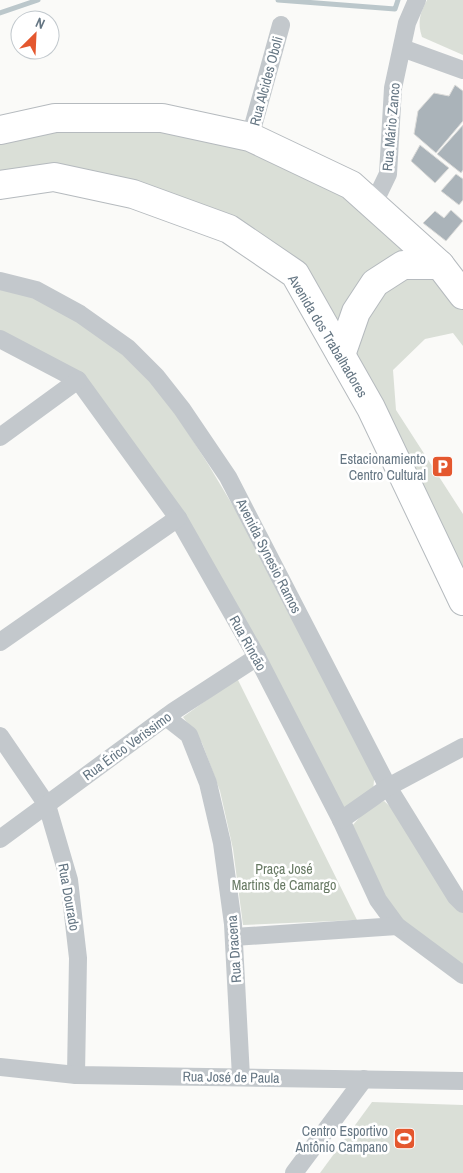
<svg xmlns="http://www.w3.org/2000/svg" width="463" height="1173" font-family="'Archivo Narrow',sans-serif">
  <rect width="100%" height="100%" fill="#fafaf8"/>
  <g fill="#dadfd7">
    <path d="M427,0H463V55L422,37C417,22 420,13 427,0Z"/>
    <polygon points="57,125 162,125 249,143 327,180 424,257 396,259 342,337 243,229 0,177 0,137"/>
    <polygon points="436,268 463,304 463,346 453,333 425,339 393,370 396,410 463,514 463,580 346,354 387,280"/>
    <polygon points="0,288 25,294 73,317 115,347 163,394 208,464 257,546 375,770 373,791 356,805 339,808 89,381 0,334"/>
    <polygon points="237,678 357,920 243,925 233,849 220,791 202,743 183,717"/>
    <polygon points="384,801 394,810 463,910 463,968 412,932 387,903 352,826 366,810"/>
    <polygon points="372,1102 463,1105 463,1173 320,1173"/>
  </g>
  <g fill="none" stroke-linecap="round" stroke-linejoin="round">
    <g stroke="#bbc7cb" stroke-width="5">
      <polyline points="278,0 395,9 398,0"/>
      <polyline points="0,13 38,0"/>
    </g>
  </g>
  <g fill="#aab3b9" stroke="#dcdcda">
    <polygon points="455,85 463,91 463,121 436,153 414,134 418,111 434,93 449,96"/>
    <polygon points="463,125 463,170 461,173 437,154"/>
    <polygon points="420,145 449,168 435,183 411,161"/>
    <polygon points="456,174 463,179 463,200 459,205 441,191"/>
    <polygon points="451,210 463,221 446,241 423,223 435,211 444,218"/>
  </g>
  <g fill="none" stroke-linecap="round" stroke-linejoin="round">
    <defs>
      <g id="primary">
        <polyline points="0,130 55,118 162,118 250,137 351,185 440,265 463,295"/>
        <polyline points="0,185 54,177 133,194 229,229 295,274 371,408 463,601"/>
        <polyline points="341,355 356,312 375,283 403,265 440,265"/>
      </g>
    </defs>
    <use href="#primary" stroke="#b5babe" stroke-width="30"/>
    <g stroke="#c3c8cc" stroke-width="18">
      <polyline points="402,48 463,70"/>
      <polyline points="250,137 281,25"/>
      <polyline points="373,205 388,174 393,88 407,23 417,0"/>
      <polyline points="0,281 36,290 80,314 128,348 156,376 182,409 228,477 388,787 456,897 463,904"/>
      <polyline points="0,339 78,380 178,518 257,657 341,820 378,900 397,926 463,975"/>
      <polyline points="0,437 78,380"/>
      <polyline points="0,642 178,518"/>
      <polyline points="166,717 189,735 208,783 222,843 233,924 241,1077"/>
      <polyline points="0,736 47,805 69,880 78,958 76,1075"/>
      <polyline points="341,820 388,787 463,747"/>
      <polyline points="0,839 174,711 257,657"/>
      <polyline points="234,937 397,926"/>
      <polyline points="0,1067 76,1075 463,1081"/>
      <polyline points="294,1173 364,1079"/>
    </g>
    <use href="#primary" stroke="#fff" stroke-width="28"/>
  </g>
  <defs>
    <symbol id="parking-square" viewBox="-11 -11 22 22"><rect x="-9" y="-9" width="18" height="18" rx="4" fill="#e4572e" stroke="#fff"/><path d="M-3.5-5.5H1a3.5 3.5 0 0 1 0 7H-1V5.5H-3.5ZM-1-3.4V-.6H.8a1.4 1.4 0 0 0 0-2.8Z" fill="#fff"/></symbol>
    <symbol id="stadium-square" viewBox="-11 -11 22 22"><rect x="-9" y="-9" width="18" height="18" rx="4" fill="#e4572e" stroke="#fff"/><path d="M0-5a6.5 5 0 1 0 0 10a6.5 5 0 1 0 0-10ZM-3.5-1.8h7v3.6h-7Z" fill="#fff"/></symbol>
  </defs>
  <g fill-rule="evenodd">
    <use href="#parking-square" x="430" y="454" width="25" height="25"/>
    <use href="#stadium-square" x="392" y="1126" width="25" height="25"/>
  </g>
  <g text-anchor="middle" stroke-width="5" stroke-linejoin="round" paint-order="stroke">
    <g font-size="14" fill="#657683" stroke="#fff">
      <text transform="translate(266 81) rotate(-75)" y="5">Rua Alcides Oboli</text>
      <text transform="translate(391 127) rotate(-85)" y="5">Rua Mário Zanco</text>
      <text transform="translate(328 336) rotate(59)" y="5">Avenida dos Trabalhadores</text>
      <text transform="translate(269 556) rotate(63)" y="5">Avenida Synesio Ramos</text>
      <text transform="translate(248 643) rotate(61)" y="5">Rua Rincão</text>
      <text transform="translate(127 746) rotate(-36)" y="5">Rua Érico Verissimo</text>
      <text transform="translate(69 897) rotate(80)" y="5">Rua Dourado</text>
      <text transform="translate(234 949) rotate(-94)" y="5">Rua Dracena</text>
      <text transform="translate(231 1077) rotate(1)" y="5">Rua José de Paula</text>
    </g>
    <g font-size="14" fill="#657683" stroke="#fff" text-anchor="end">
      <text x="426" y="464">Estacionamiento<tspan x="426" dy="16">Centro Cultural</tspan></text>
      <text x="388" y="1136">Centro Esportivo<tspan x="388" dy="16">Antônio Campano</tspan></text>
    </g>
    <g font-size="14" fill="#687a64" stroke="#fff">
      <text x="284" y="874">Praça José<tspan x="284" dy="16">Martins de Camargo</tspan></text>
    </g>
  </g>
  <g transform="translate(35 35) rotate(24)"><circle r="24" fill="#ffffff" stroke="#c1c8cd"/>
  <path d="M0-4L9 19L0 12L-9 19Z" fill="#e4572e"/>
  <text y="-8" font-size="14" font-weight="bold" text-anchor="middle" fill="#657683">N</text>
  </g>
</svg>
